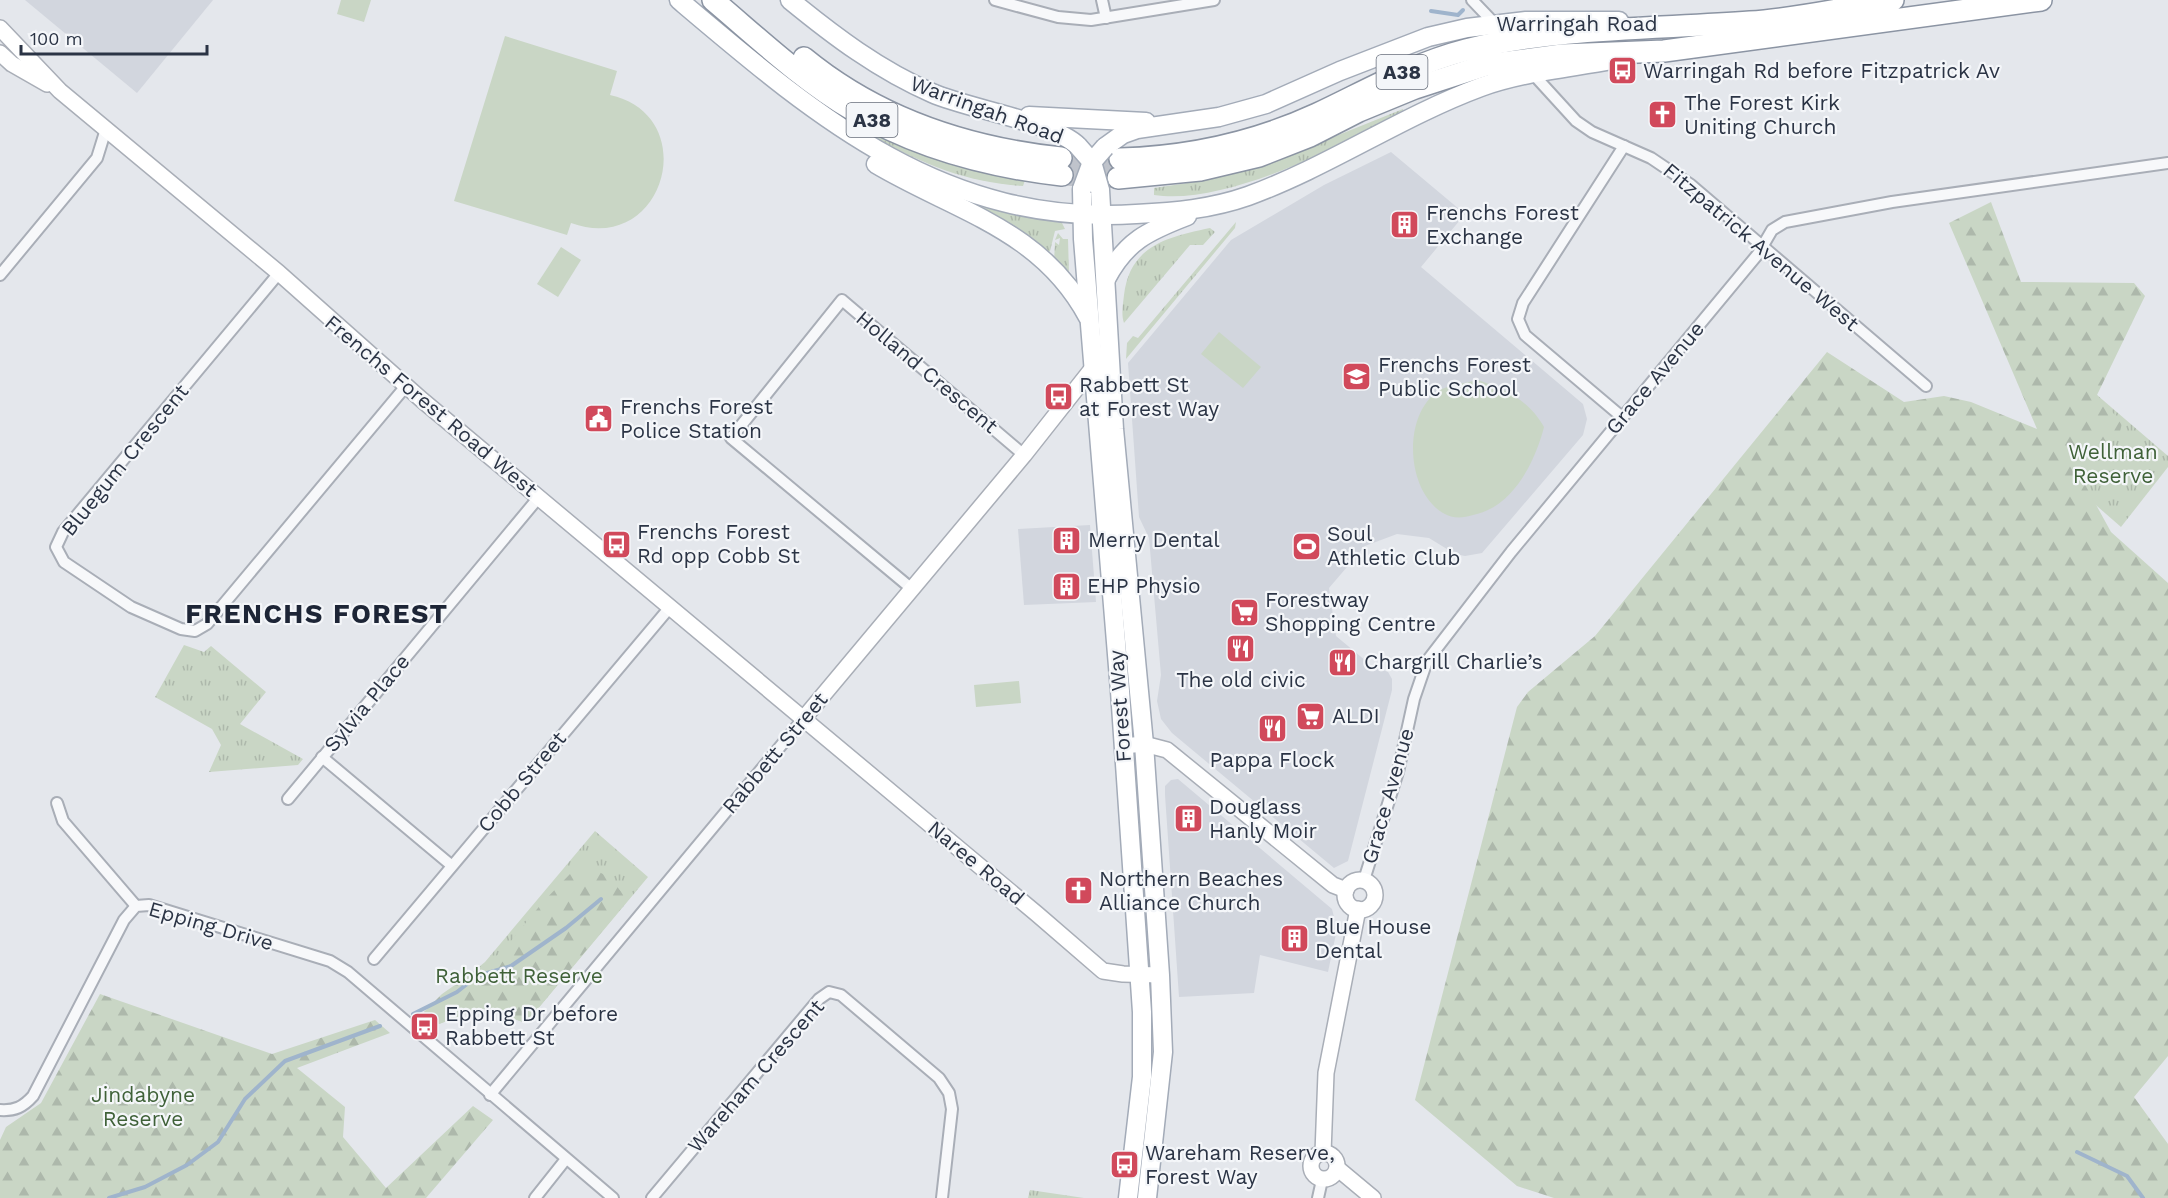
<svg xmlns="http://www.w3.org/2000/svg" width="2168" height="1198" font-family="'Work Sans',sans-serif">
  <defs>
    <pattern id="grass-tufts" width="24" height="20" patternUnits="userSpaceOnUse" patternTransform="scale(1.5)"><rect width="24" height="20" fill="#c9d6c5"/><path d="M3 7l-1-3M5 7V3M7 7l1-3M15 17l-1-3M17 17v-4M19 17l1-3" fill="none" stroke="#adb8ab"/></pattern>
    <pattern id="forest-firs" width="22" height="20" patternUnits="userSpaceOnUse" patternTransform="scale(1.5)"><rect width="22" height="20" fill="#c9d6c5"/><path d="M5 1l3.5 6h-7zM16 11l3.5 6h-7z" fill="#adb8ab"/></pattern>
  </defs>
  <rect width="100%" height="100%" fill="#e4e7ec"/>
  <g fill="#d2d6de">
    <polygon points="25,0 213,0 137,93"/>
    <polygon points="1391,152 1465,214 1421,267 1583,404 1587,419 1583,435 1482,553 1465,556 1455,554 1429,538 1397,534 1365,546 1329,588 1336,636 1372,666 1388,672 1392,679 1392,690 1348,861 1334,868 1172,733 1161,719 1157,701 1161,675 1149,538 1139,517 1128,363 1231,240 1324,185"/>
    <polygon points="1090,525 1096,602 1024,605 1018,529"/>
    <polygon points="1178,779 1332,909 1337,929 1328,972 1260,955 1254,993 1179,997 1165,795 1165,786 1171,780"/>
  </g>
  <g fill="url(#grass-tufts)">
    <path d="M1403,109L1405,115C1340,145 1226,206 1154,195V188L1201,181L1256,168Z"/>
    <path d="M879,133L1025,180L1023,186C970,183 923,165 877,138Z"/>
    <polygon points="951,195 1010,214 1062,223 1065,229 1055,231 1050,251 1046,255"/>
    <polygon points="1236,222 1235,228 1126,359 1127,343 1133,336 1138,338"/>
    <path d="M1210,228L1215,232L1203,245H1190L1124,323C1121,315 1123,304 1124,295C1130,245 1168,237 1210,228Z"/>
    <polygon points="1058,233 1063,239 1068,239 1069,274 1054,262 1055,242 1059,245 1060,238 1055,240"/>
    <polygon points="2097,395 2168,456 2168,467 2121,527 2043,459"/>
    <polygon points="184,645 204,652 211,646 266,692 240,724 303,759 298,765 209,772 221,745 212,729 155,697"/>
    <polygon points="595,831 648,877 526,1023 481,1008 439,1024 424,1012 485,962"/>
    <polygon points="1030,1190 1084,1198 1028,1198"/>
  </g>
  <g fill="url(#forest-firs)">
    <polygon points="1991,202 2021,282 2134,283 2145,296 2097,395 2122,423 2118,440 2066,450 2111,532 2168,583 2168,1056 2134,1097 2168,1144 2168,1198 1554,1198 1517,1186 1415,1100 1517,707 1528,692 1595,636 1827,352 1904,402 1944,396 1971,402 2037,429 1949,223"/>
    <polygon points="589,867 609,877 628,900 526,1023 481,1008 439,1024 424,1012 442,994 502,952 542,903 570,874"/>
    <polygon points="100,994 272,1054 375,1020 390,1033 297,1068 345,1107 343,1137 386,1188 473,1106 493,1120 426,1198 0,1198 0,1140 6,1127 41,1103"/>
  </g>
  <g fill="#c9d6c5">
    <polygon points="341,0 371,0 364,22 337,14"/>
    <path d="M505,36L617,71L610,95C704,116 664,257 571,223L567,235L454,201Z"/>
    <polygon points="561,247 581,260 558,297 537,284"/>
    <polygon points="1219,332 1261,367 1243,388 1201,354"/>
    <path d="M1478,380C1506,390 1529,400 1544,427C1535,462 1513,507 1473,515C1463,518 1453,519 1443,513C1406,491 1402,416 1438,391C1448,385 1466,383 1478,380Z"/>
    <polygon points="1019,681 1021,703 976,707 974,685"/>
  </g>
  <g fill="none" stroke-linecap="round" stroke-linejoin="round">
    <g stroke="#9fb4cc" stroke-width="4">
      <polyline points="1431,11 1458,15 1463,10"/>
      <polyline points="413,1014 457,992 477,976 511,966 566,928 601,899"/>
      <polyline points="2077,1152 2127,1176 2143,1198"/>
      <polyline points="109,1198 145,1187 187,1165 218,1142 245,1099 285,1061 380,1026"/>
    </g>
    <g stroke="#bfc3cb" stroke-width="21" stroke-dasharray="21 10" stroke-linecap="butt">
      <polyline points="1061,158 1120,159"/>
      <polyline points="1062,175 1118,178"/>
    </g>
    <defs>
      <g id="street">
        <polyline points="995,0 1058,17 1091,20 1214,0"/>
        <polyline points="1102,0 1106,18"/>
        <polyline points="1472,0 1493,22"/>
        <polyline points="1534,75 1576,121 1592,132 1651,158 1691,185 1926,386"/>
        <polyline points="279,273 63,532 56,547 64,562 131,607 181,629 195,631 207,624 406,386"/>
        <polyline points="0,275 97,158 106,129"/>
        <polyline points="1622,417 1525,335 1518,319 1523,303 1624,146"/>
        <polyline points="912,589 731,438 842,300 1024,455"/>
        <polyline points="322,757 451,865"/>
        <polyline points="288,799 539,497"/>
        <polyline points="57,803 63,821 136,906"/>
        <polyline points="1364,880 1398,772 1414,699 1427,661 1511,552 1758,254 1772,230 1785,222 1892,202 2168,163"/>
        <polyline points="374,959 671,606"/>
        <polyline points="490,1095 804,718"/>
        <path d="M0,1110C15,1111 23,1107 33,1096L124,920L136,906L149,905L330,961L348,972L613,1198"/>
        <polyline points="535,1198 566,1159"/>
        <polyline points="652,1198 819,999 829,992 841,995 939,1078 949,1093 952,1109 942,1198"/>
        <polyline points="1318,1198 1322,1180"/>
      </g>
      <g id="secondary">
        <polyline points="0,28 60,91 279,273 422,400 1037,914 1103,971 1123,974 1160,975"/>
        <polyline points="0,53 12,64 47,84"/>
        <polyline points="804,718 1024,455 1095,365"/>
        <polyline points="1123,746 1144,744 1167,750 1333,885 1346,890"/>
        <circle cx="1360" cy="895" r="15"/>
        <circle cx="1324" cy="1166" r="13"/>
        <polyline points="1323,1153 1326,1073 1358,909"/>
        <polyline points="1337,1168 1373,1198"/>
      </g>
      <g id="primary">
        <path d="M679,0C816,116 943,226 1136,214C1175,212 1211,209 1248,196C1328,167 1400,117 1481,87C1522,72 1569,68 1612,60"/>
        <path d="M790,0C834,36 879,70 932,93C968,109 1054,122 1078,146"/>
        <polyline points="1029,116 1146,122"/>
        <polyline points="1105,147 1123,134 1137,129 1219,117 1266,104 1340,71 1428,37 1467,28 1526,21 1619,21"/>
        <path d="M876,164C955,211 1041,229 1088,317"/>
        <polyline points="1082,189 1083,239 1120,691 1142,1012 1142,1077 1128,1198"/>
        <polyline points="1100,190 1114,429 1144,744 1160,975 1163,1052 1147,1198"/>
        <path d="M1106,279C1126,241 1148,231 1187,216"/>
      </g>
      <g id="highway">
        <path d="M713,0C758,38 802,80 853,110C917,148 989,167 1062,175"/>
        <path d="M804,58C877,118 968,148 1061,158"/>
        <path d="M1120,159C1188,157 1254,143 1317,114C1366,91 1412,64 1466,50C1553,27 1660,29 1750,22C1798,19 1845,8 1893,0"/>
        <polyline points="1118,178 1200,170 1259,156 1310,136 1359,111 1415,88 1486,65 1562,55 1664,51 2041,0"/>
      </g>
    </defs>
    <use href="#street" stroke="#a9aeb7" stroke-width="14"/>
    <use href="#secondary" stroke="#a9aeb7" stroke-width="18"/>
    <use href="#primary" stroke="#a3abb8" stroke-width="21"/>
    <use href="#highway" stroke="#8b94a3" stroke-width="24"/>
    <use href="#street" stroke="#f7f8fa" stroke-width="10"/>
    <use href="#secondary" stroke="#fff" stroke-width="15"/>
    <use href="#primary" stroke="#fff" stroke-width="18"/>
    <use href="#highway" stroke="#fff" stroke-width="21"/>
    <defs>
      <g id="primary-bridge">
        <polyline points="1078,146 1092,162 1100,190"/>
        <polyline points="1082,189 1092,162 1105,147"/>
      </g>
    </defs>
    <use href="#primary-bridge" stroke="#a3abb8" stroke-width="21" stroke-linecap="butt"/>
    <use href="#primary-bridge" stroke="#fff" stroke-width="18"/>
  </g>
  <defs>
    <symbol id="bus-square" viewBox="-11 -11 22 22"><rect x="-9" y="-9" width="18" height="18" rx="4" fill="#d1495b" stroke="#f4f6f9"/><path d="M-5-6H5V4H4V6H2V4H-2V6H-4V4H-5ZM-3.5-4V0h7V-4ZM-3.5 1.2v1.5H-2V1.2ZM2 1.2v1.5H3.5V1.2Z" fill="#fff"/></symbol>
    <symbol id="church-square" viewBox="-11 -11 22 22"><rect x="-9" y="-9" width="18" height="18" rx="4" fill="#d1495b" stroke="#f4f6f9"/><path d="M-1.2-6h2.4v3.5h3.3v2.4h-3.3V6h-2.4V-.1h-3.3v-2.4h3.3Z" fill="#fff"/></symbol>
    <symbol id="building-square" viewBox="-11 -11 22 22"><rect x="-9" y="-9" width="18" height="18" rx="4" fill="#d1495b" stroke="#f4f6f9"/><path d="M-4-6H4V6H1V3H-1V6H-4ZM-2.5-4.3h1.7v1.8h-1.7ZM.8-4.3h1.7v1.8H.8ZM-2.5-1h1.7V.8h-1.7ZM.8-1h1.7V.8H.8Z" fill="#fff"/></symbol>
    <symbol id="school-square" viewBox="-11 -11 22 22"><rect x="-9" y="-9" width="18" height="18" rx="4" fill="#d1495b" stroke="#f4f6f9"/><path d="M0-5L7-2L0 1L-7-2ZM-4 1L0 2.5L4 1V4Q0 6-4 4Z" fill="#fff"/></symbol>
    <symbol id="civic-square" viewBox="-11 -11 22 22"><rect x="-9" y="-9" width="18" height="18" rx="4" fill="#d1495b" stroke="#f4f6f9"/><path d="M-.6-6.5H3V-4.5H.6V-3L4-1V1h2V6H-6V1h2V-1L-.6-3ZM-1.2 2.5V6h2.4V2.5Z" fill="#fff"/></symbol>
    <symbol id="stadium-square" viewBox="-11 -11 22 22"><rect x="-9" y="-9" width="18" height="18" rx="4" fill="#d1495b" stroke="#f4f6f9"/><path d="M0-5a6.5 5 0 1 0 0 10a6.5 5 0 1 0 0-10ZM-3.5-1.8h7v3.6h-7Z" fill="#fff"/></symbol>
    <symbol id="supermarket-square" viewBox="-11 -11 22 22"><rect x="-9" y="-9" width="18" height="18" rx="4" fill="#d1495b" stroke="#f4f6f9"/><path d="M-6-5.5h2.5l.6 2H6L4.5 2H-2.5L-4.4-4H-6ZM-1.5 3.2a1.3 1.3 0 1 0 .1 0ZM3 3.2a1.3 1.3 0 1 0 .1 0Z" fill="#fff"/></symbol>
    <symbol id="restaurant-square" viewBox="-11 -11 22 22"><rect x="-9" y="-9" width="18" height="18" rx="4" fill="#d1495b" stroke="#f4f6f9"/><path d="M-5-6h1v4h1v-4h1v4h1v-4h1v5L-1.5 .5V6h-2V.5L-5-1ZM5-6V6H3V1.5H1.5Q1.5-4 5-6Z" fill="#fff"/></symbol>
  </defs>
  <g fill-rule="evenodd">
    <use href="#bus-square" x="1606" y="54" width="33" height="33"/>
    <use href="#church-square" x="1646" y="98" width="33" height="33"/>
    <use href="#building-square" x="1388" y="208" width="33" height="33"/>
    <use href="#school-square" x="1340" y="360" width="33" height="33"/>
    <use href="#bus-square" x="1042" y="380" width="33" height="33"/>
    <use href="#civic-square" x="582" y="402" width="33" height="33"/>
    <use href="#building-square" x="1050" y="524" width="33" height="33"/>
    <use href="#bus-square" x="600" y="528" width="33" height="33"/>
    <use href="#stadium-square" x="1290" y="530" width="33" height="33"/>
    <use href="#building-square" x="1050" y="570" width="33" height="33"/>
    <use href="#supermarket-square" x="1228" y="596" width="33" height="33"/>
    <use href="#restaurant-square" x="1224" y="632" width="33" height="33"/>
    <use href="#restaurant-square" x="1326" y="646" width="33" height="33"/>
    <use href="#supermarket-square" x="1294" y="700" width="33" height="33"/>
    <use href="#restaurant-square" x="1256" y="712" width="33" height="33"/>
    <use href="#building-square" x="1172" y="802" width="33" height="33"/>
    <use href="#church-square" x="1062" y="874" width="33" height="33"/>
    <use href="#building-square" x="1278" y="922" width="33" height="33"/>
    <use href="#bus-square" x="408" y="1010" width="33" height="33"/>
    <use href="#bus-square" x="1108" y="1148" width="33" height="33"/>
  </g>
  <g text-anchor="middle" stroke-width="4.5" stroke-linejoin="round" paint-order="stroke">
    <g fill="#f4f6f9" stroke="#676e7b" stroke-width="1.5">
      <rect x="1376.5" y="55" width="51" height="34" rx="4.5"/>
      <rect x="846.5" y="103" width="51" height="34" rx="4.5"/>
    </g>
    <g font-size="20" font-weight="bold" fill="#2b3445">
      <text x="1402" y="79">A38</text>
      <text x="872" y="127">A38</text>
    </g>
    <g font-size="21" fill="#2b3445" stroke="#f4f6f9">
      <text x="1577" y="31">Warringah Road</text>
      <text transform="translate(987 110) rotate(20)" y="7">Warringah Road</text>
      <text transform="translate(1761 247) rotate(40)" y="7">Fitzpatrick Avenue West</text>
      <text transform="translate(927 372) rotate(40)" y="7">Holland Crescent</text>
      <text transform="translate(1655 378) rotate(-50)" y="7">Grace Avenue</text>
      <text transform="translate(431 406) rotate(40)" y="7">Frenchs Forest Road West</text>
      <text transform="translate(125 460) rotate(-51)" y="7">Bluegum Crescent</text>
      <text transform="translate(367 703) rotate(-50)" y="7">Sylvia Place</text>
      <text transform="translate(1120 706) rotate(-94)" y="7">Forest Way</text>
      <text transform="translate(775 753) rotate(-50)" y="7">Rabbett Street</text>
      <text transform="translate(522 782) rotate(-50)" y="7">Cobb Street</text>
      <text transform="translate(1388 796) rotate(-74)" y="7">Grace Avenue</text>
      <text transform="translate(976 863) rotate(40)" y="7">Naree Road</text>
      <text transform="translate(211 926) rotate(16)" y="7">Epping Drive</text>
      <text transform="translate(756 1076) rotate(-49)" y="7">Wareham Crescent</text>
    </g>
    <g font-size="21" fill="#2b3445" stroke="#f4f6f9" text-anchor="start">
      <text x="1643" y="78">Warringah Rd before Fitzpatrick Av</text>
      <text x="1684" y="110">The Forest Kirk<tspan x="1684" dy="24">Uniting Church</tspan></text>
      <text x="1426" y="220">Frenchs Forest<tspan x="1426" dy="24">Exchange</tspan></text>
      <text x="1378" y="372">Frenchs Forest<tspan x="1378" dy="24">Public School</tspan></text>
      <text x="1079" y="392">Rabbett St<tspan x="1079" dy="24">at Forest Way</tspan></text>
      <text x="620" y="414">Frenchs Forest<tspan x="620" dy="24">Police Station</tspan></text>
      <text x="637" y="539">Frenchs Forest<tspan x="637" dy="24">Rd opp Cobb St</tspan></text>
      <text x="1327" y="541">Soul<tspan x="1327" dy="24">Athletic Club</tspan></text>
      <text x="1088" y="547">Merry Dental</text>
      <text x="1087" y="593">EHP Physio</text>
      <text x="1265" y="607">Forestway<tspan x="1265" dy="24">Shopping Centre</tspan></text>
      <text x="1364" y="669">Chargrill Charlie’s</text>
      <text x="1241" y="687" text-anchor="middle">The old civic</text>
      <text x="1332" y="723">ALDI</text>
      <text x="1272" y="767" text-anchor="middle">Pappa Flock</text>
      <text x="1209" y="814">Douglass<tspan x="1209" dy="24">Hanly Moir</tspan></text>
      <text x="1099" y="886">Northern Beaches<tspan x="1099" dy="24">Alliance Church</tspan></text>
      <text x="1315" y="934">Blue House<tspan x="1315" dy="24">Dental</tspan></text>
      <text x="445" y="1021">Epping Dr before<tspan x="445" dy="24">Rabbett St</tspan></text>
      <text x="1145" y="1160">Wareham Reserve,<tspan x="1145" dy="24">Forest Way</tspan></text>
    </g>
    <g font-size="21" fill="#3f6138" stroke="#f4f6f9">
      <text x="2113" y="459">Wellman<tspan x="2113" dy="24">Reserve</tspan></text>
      <text x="519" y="983">Rabbett Reserve</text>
      <text x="143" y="1102">Jindabyne<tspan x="143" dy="24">Reserve</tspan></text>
    </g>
    <g font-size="27" font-weight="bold" letter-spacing="1.5" fill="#1d2536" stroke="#f4f6f9">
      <text x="317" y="623">FRENCHS FOREST</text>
    </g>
  </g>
  <path d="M21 45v9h186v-9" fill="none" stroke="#2b3445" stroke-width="3"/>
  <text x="30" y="45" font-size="18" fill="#2b3445" stroke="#f4f6f9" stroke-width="4.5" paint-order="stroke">100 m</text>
</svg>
